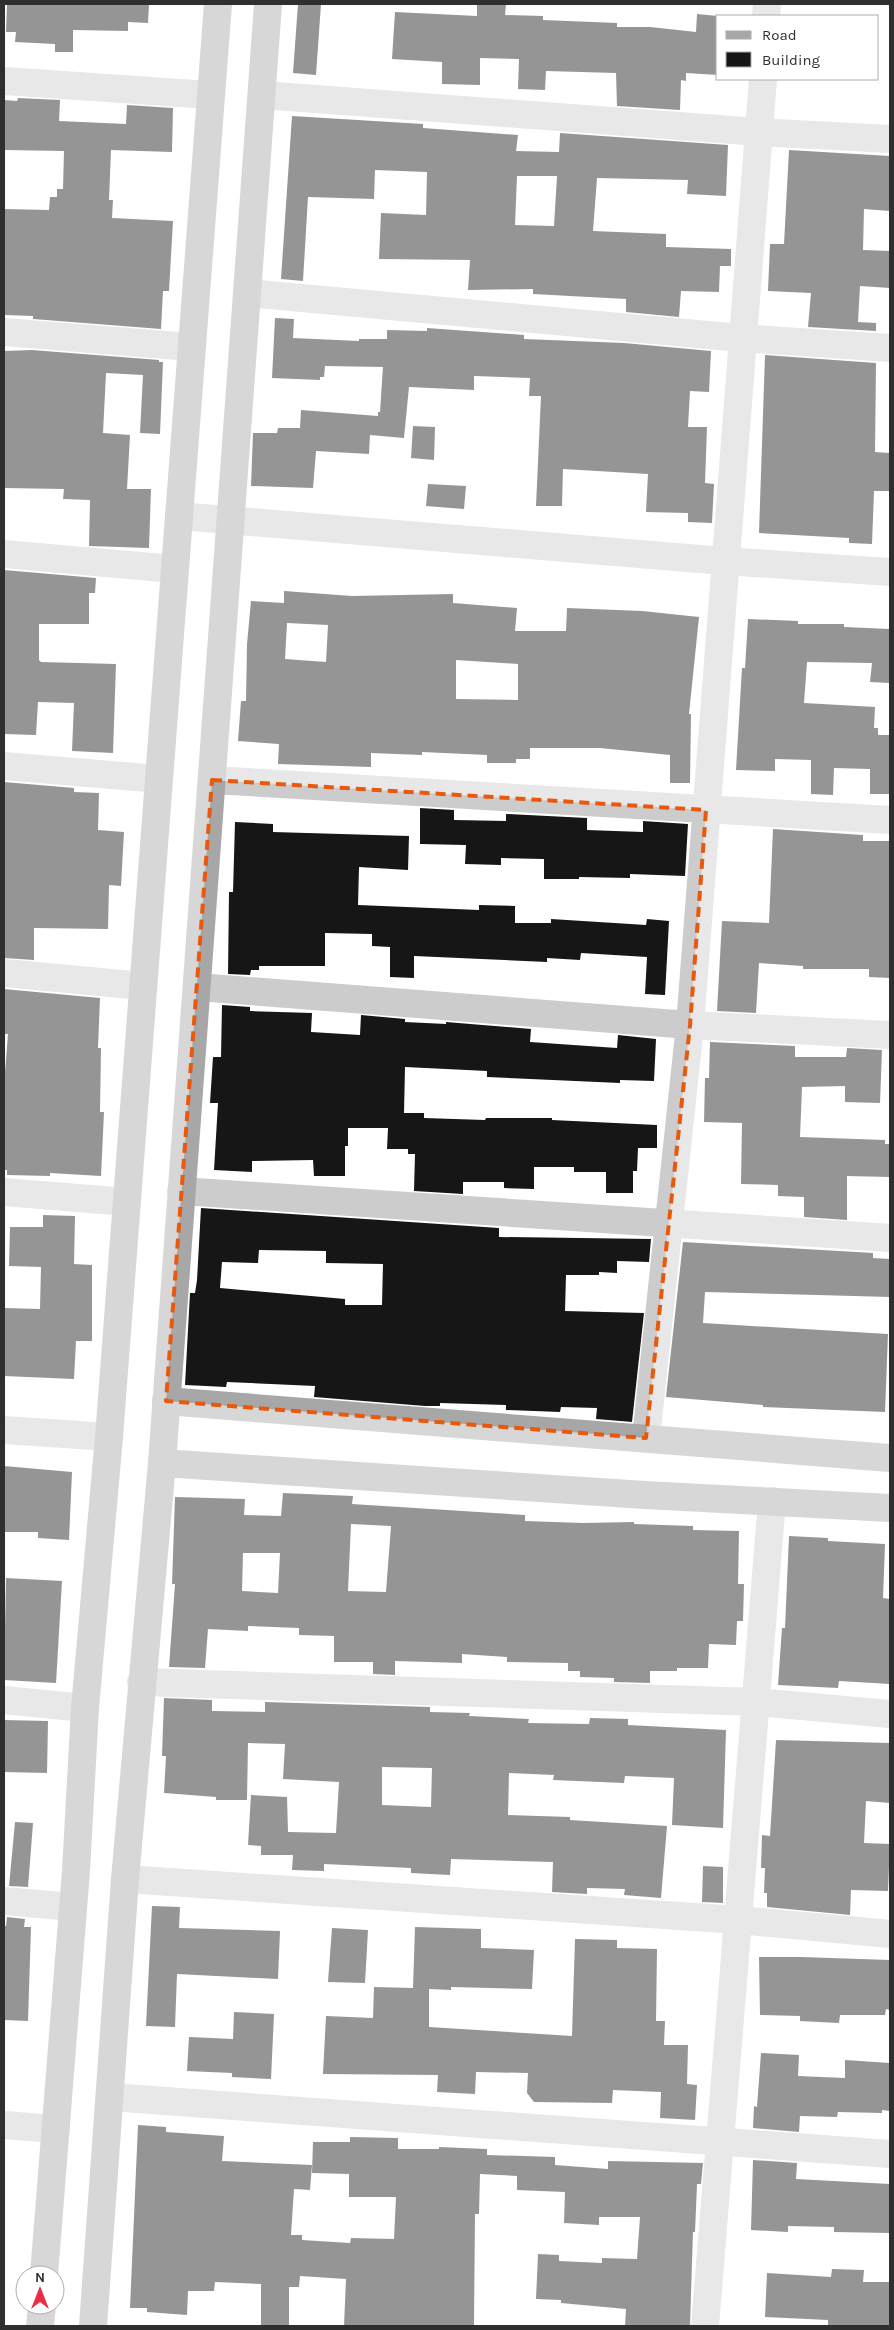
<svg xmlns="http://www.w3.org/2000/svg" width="894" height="2330" font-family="Karla,sans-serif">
  <rect width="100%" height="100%" fill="#fff"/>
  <g fill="#161616" fill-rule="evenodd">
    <polygon points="7,4 149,4 148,23 128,22 128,31 73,30 73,52 55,52 55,44 15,42 16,32 6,32"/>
    <polygon points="298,4 321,4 316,75 293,73"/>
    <polygon points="477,4 506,4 505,15 543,16 543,20 617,23 617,27 650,27 696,32 697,14 718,16 718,75 686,73 686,81 681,80 680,110 617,106 616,73 546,71 545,90 518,89 519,59 480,58 480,85 442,84 442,62 392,59 395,12 477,16"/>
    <polygon points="18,98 60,100 59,121 126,124 127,105 173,108 172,152 111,150 109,200 113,200 112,218 173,221 169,291 163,291 161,329 33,319 33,316 4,315 4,209 49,210 50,197 57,197 57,189 63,189 64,151 4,150 4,100 17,101"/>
    <path d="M292,116L423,124V128L518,135L516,151L559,152L560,133L728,145L726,196L687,194L688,180L597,178L593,231L666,234V247L731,249V266H720L719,292L681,291L679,317L626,312V299L533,294V289L468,290L470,260L379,259L381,213L426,215L427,172L375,170L374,199L308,197L303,281L281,279ZM517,176H557L554,226L515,225Z"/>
    <polygon points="789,150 890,156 890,211 864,209 863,250 890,251 890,288 860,286 858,322 876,323 876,331 808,327 811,293 768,291 770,244 784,244"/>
    <polygon points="275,318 294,319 293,338 359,341 359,339 387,339 387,330 427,331 427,328 524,335 524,339 624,343 711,351 709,392 690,391 688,427 707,427 705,483 714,484 712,523 688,522 688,513 646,512 648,474 563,469 562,506 536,506 541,396 529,396 530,378 474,376 474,390 409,387 404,438 370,435 369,454 316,451 313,488 251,486 253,433 277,433 278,428 300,428 301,410 378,416 378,412 380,412 383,367 325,366 324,377 320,377 320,380 272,378"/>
    <polygon points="32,350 159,360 159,362 163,362 160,434 140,433 143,375 106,373 103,433 130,435 127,489 151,489 149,548 89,546 90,500 63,499 64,489 4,488 4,351"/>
    <polygon points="765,355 876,363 875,452 890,453 890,491 874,491 872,544 849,543 849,538 759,533"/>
    <polygon points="413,426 435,427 434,460 411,458"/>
    <polygon points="428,484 466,486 464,509 426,506"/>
    <polygon points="4,570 96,578 95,593 89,593 89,624 39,624 39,660 41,662 116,664 113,753 72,751 74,703 38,702 36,735 4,734"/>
    <path d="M284,591L352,596L453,594V603L517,608L515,631H566L567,608L642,611L699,617L689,714H691L690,783H670V755L600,748H530V759H516V763H487V755L422,752V755L371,753V767L278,764L279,744L238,741L241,701H246L247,644L251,601L284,603ZM287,623L328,625L326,662L285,659ZM456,660L518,664V700L456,699Z"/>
    <polygon points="748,619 798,621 798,624 844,624 844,627 890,629 890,683 870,682 872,663 807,662 804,703 875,707 874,728 878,728 878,735 890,735 890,794 870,794 870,769 834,768 833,795 811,794 811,760 775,759 775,771 736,770 742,668 745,668"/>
    <polygon points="4,782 74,788 74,792 99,793 98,830 124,832 121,886 109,885 108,929 34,928 34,960 4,958"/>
    <polygon points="420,808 454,810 454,820 506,821 506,814 587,818 587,830 643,832 643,821 688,824 685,876 630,874 630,878 579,877 579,879 544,879 544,859 501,858 501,865 465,864 466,845 420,844"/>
    <polygon points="235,822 273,824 273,832 409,836 408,870 359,867 358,905 479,910 479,905 515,906 515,923 551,923 551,919 646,925 647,919 669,921 665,995 645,994 647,957 581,953 580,960 547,958 547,962 414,956 414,978 390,977 390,947 372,946 372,934 325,933 325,966 259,966 259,970 251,970 250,975 228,974 229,892 233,892"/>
    <polygon points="773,829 863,835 863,841 890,841 890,978 869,977 869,969 803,969 803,966 759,963 756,1013 717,1011 722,921 769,923"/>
    <polygon points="4,989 100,998 98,1048 101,1048 100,1112 104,1112 101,1176 50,1173 50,1176 7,1175 7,1170 4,1170 4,1085 8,1034 4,1034"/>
    <polygon points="222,1005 250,1007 250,1011 312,1013 311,1032 360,1035 361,1015 405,1019 405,1022 446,1024 446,1022 531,1029 530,1042 617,1048 618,1035 656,1039 654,1081 620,1080 620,1083 487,1077 487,1071 405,1067 404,1113 424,1113 424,1118 485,1120 486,1118 552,1118 552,1120 657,1125 657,1148 638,1148 637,1171 633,1171 633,1193 606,1193 606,1172 574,1172 574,1167 534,1167 534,1189 504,1188 504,1182 463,1182 463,1194 414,1191 415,1154 408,1154 408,1149 387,1149 388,1128 348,1128 348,1146 345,1146 345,1176 314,1176 313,1160 252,1161 252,1172 214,1170 218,1103 210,1103 213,1057 221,1057"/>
    <polygon points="710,1042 795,1046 795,1057 846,1057 847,1048 882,1050 880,1103 845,1102 845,1086 802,1087 800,1137 885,1140 885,1144 890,1144 890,1177 847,1176 847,1220 804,1217 804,1197 778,1196 778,1185 741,1184 742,1123 704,1122 705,1078 709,1078"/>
    <path d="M201,1208L499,1228V1237L651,1239L649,1262L617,1261V1273L599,1272V1275H566L565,1311L644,1313L632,1422L596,1419L597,1408L561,1407L560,1412L506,1410V1405L440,1403V1406H425L314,1397L315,1386L227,1382L226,1387L185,1385L190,1293H195L197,1280ZM259,1250L326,1251V1263L383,1264L382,1305H345V1299L220,1288L222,1262L258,1263Z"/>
    <polygon points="43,1215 75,1216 74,1264 92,1265 92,1341 76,1341 74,1379 4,1376 4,1308 40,1309 41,1267 9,1266 10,1227 43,1227"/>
    <polygon points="683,1242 873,1253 873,1258 890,1259 890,1297 705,1292 703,1323 888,1334 885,1412 763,1407 763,1405 666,1397"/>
    <polygon points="4,1466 72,1472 69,1540 38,1538 38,1532 4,1532"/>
    <path d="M283,1493L353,1496L352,1504L525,1515V1521L583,1523L634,1522V1524L693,1526V1530L739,1531L738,1584H744L743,1621H737L736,1645L709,1644L708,1668H677V1671H650V1683L614,1682V1678L580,1677V1671H568V1663L507,1662V1657L462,1654V1663L395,1661V1675L373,1674V1662H334V1636L299,1635V1628L248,1626V1631L208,1629L205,1668L169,1667L175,1584H172L175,1497L245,1499L244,1515L281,1516ZM351,1524L391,1526L386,1592L348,1591ZM243,1553H280L278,1593L242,1591Z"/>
    <polygon points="789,1536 828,1538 828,1541 885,1544 883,1598 890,1599 890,1684 839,1681 838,1688 778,1685 782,1628 785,1628"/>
    <polygon points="6,1578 62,1581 56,1683 4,1680"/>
    <path d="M164,1698L212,1700V1711L265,1712V1702L430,1707V1712L470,1713L469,1716L529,1719L528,1723L589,1724L590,1718L628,1719V1725L726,1730L723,1828L672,1825L674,1778L625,1776L624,1783L553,1780L554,1775L509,1773L508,1815L570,1817V1820L667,1826L661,1898L624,1895L625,1889L587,1888V1894L552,1892L553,1862L451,1859L450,1875L411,1873V1868L324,1864V1871L292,1870L293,1855H261V1846L248,1845L251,1795L287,1797L288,1832L336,1833L339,1782L283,1779L285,1744L248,1743L247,1800H216V1797L164,1793L166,1756H162ZM382,1767L432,1768L431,1807L382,1805Z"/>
    <polygon points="4,1720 48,1721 47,1773 4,1772"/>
    <polygon points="776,1740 890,1743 890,1803 866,1801 864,1843 890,1844 888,1891 851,1890 850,1915 767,1907 767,1893 764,1893 765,1868 761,1868 762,1835 770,1836"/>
    <polygon points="15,1822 33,1823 28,1887 9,1886"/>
    <polygon points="703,1866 723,1867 723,1903 702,1902"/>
    <polygon points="152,1906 180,1907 179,1928 280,1931 278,1979 177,1974 175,2027 146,2026"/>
    <polygon points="7,1917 25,1919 24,1927 31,1927 28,2021 4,2020 4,1925 6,1926"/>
    <polygon points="415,1927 481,1929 481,1948 534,1950 532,1989 451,1987 451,1990 429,1989 429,2027 572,2036 575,1939 617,1940 617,1948 657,1949 656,2021 665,2021 664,2045 688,2045 687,2084 697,2085 695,2120 660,2118 661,2092 613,2090 612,2103 534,2102 527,2093 528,2073 476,2072 475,2094 437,2092 438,2075 323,2074 326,2016 373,2018 374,1987 413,1988"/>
    <polygon points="332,1928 368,1930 365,1983 328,1982"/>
    <polygon points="759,1957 801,1957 890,1960 890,2010 886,2009 885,2015 840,2015 839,2023 800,2021 800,2016 760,2015"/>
    <polygon points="234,2012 274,2014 271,2079 232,2077 232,2073 187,2071 189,2037 233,2039"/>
    <polygon points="761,2053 799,2055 798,2076 845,2078 845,2060 890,2063 890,2111 882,2110 882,2113 838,2112 837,2117 800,2116 799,2132 753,2128 754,2106 757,2107"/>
    <polygon points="138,2125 166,2127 166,2132 224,2136 222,2161 312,2165 310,2190 294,2189 291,2235 302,2235 302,2240 350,2243 351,2238 394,2239 396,2197 349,2197 349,2174 312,2173 313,2142 350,2142 350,2137 398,2138 398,2149 439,2149 439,2147 487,2149 487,2155 555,2157 555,2165 608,2169 608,2161 703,2163 701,2184 697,2184 695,2232 693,2232 690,2326 625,2326 626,2309 561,2303 561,2300 536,2299 538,2254 559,2255 559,2261 602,2263 602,2258 637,2259 640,2217 599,2217 599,2225 564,2223 565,2192 517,2190 517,2176 480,2174 479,2214 475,2214 474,2325 344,2326 346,2279 300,2276 299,2287 289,2287 289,2325 261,2325 261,2284 215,2282 214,2291 188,2291 187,2315 147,2312 147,2308 130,2308"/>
    <polygon points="753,2160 797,2163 796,2179 890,2184 890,2233 834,2232 834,2227 788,2226 788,2232 751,2230"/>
    <polygon points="832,2269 864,2270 863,2282 890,2282 890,2326 828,2326 828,2320 765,2317 767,2273 831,2277"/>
  </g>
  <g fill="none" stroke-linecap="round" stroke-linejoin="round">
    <g stroke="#ccc" stroke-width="28">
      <polyline points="766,16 767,4"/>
      <polyline points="4,81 210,95"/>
      <polyline points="262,95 759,132 890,139"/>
      <polyline points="247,293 741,338 890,348"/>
      <polyline points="4,332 191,347"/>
      <polyline points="179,516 724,561 890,572"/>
      <polyline points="4,554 174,569"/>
      <polyline points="4,766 159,779"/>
      <polyline points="212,780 890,820"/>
      <polyline points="4,973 143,986"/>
      <polyline points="197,987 690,1025 890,1035"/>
      <polyline points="181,1191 890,1238"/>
      <polyline points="4,1192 127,1202"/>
      <polyline points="4,1430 109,1437"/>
      <polyline points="646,1438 690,1025 763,79"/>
      <polyline points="141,1682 756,1702 890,1714"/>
      <polyline points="4,1700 85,1708"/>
      <polyline points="125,1879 739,1920 890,1934"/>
      <polyline points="4,1901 73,1907"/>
      <polyline points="111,2097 890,2154"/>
      <polyline points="4,2125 56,2129"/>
      <polyline points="705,2326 772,1501"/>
    </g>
    <g stroke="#a7a7a7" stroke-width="28">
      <polyline points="166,1401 890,1458"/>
      <polyline points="162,1463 645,1495 890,1508"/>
      <polyline points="44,2275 76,1871 85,1708 109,1437 218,4"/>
      <polyline points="40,2326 42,2305"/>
      <polyline points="93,2326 125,1879 162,1463 268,4"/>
    </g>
  </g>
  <path d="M0 0H894V2330H0ZM212,780L706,810L690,1025L646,1438L166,1401Z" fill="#fff" fill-opacity=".55" fill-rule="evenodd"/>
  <path fill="none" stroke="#e8590c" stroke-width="4" stroke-dasharray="10 6" stroke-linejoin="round" d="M212,780L706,810L690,1025L646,1438L166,1401Z"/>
  <rect width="894" height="2330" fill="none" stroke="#2f2f2f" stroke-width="10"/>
  <rect x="716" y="15" width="162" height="65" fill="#ffffff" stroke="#acacac"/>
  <rect x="726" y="31" width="25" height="8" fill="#a7a7a7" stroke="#acacac"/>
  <text x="762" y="40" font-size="15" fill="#2f2f2f">Road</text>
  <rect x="726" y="52" width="25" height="15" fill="#161616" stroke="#acacac"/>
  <text x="762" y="65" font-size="15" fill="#2f2f2f">Building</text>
  <g transform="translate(40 2290)"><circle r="24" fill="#ffffff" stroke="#acacac"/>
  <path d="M0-4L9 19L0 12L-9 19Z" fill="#ec2c44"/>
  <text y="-8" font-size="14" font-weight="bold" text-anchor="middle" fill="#2f2f2f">N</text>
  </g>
</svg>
